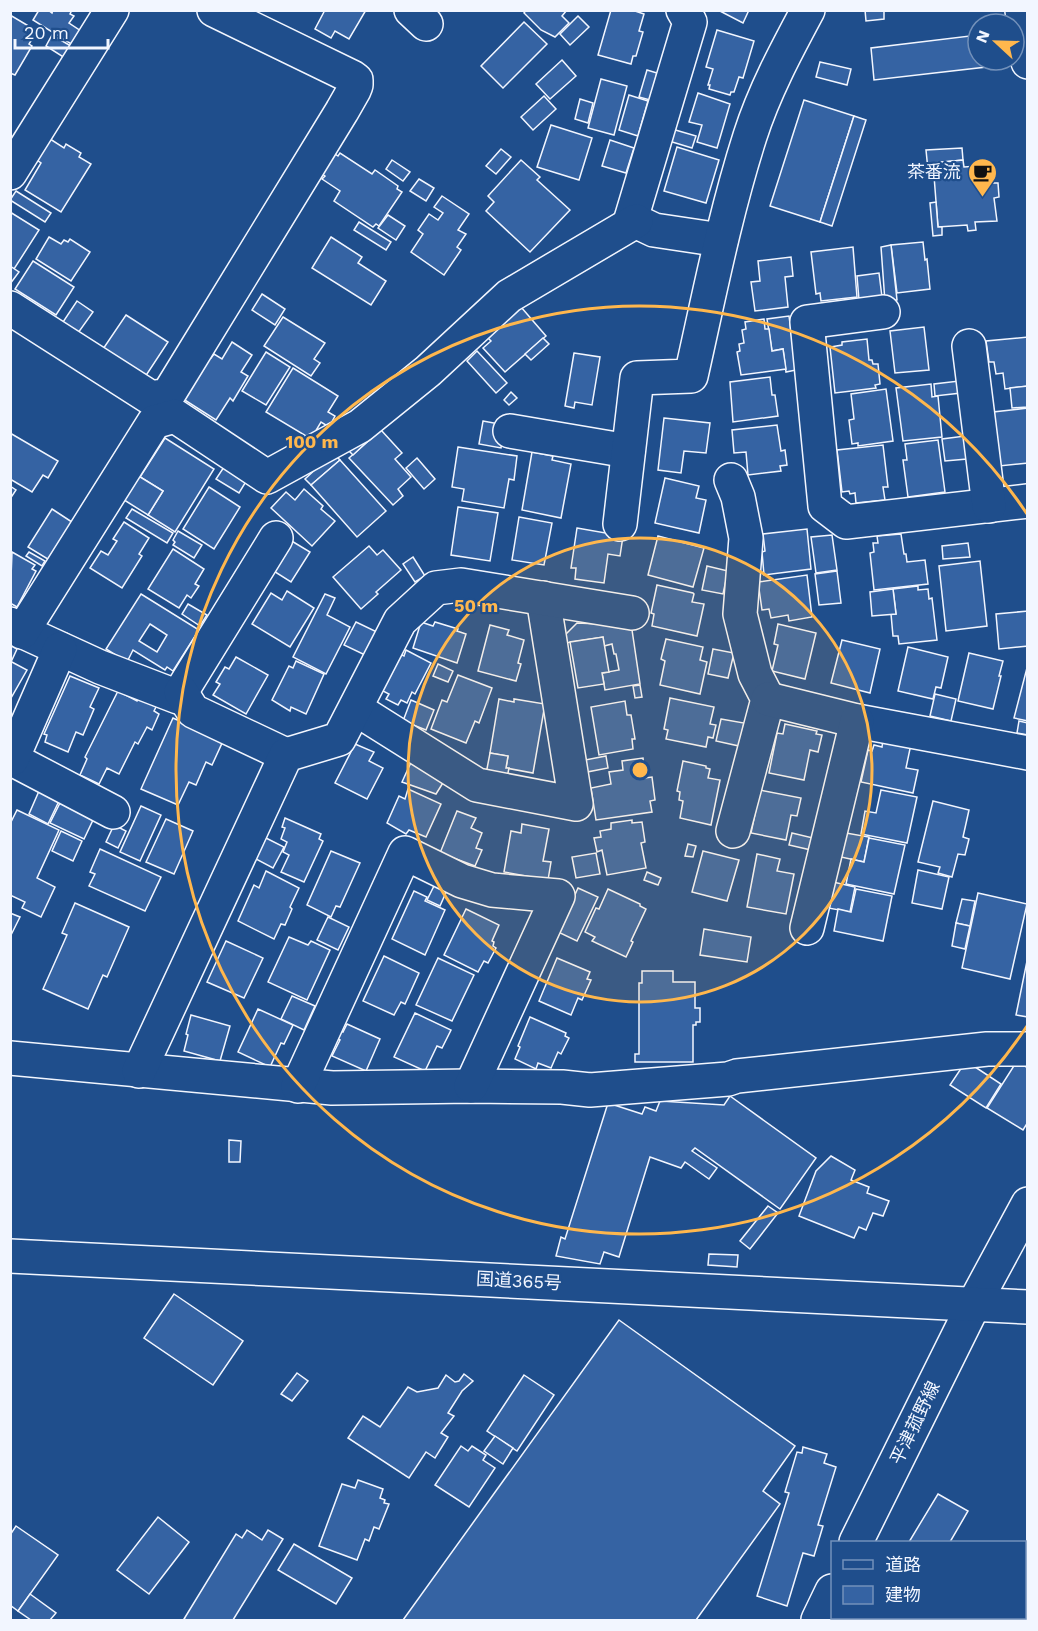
<svg xmlns="http://www.w3.org/2000/svg" width="1038" height="1631" font-family="'Work Sans','Noto Sans JP',sans-serif">
  <rect width="100%" height="100%" fill="#1f4e8c"/>
  <g fill="#3563a3" stroke="#f2f6ff" stroke-width="1.5" fill-rule="evenodd">
    <polygon points="39,10 48,10 52,13 53,10 72,10 70,14 74,16 69,23 84,33 76,47 33,20"/>
    <polygon points="325,10 366,10 349,39 335,31 331,38 315,29"/>
    <polygon points="526,10 567,10 562,16 569,23 555,37 541,30 524,13"/>
    <polygon points="611,10 632,10 644,14 639,31 643,32 636,56 633,56 631,64 598,55"/>
    <polygon points="718,10 749,10 743,23"/>
    <polygon points="865,10 884,10 884,19 866,21"/>
    <polygon points="10,15 37,31 29,44 32,46 15,75 10,73"/>
    <polygon points="578,16 589,27 570,45 560,34"/>
    <polygon points="524,22 547,44 503,88 481,66"/>
    <polygon points="717,30 754,41 743,78 739,77 734,92 731,92 730,95 709,89 710,85 708,85 713,69 706,67"/>
    <polygon points="52,35 76,49 68,60 46,46"/>
    <polygon points="978,35 978,60 994,60 995,66 874,80 871,48"/>
    <polygon points="562,60 576,76 550,99 536,84"/>
    <polygon points="820,62 851,69 847,85 816,77"/>
    <polygon points="647,70 657,73 650,100 639,97"/>
    <polygon points="601,79 627,86 614,135 588,128"/>
    <polygon points="698,93 730,104 717,148 697,142 702,125 689,122"/>
    <polygon points="629,95 648,101 638,136 619,130"/>
    <polygon points="544,96 556,109 533,130 521,117"/>
    <polygon points="580,99 593,103 588,123 575,119"/>
    <polygon points="804,100 854,116 820,222 770,206"/>
    <polygon points="854,116 866,120 832,226 820,222"/>
    <polygon points="551,125 592,138 579,180 537,167"/>
    <polygon points="672,129 696,136 692,148 669,141"/>
    <polygon points="47,137 64,148 66,144 81,153 79,157 91,164 61,212 25,190 41,163 34,158"/>
    <polygon points="610,140 634,148 626,173 602,166"/>
    <polygon points="677,147 719,160 706,203 664,191"/>
    <polygon points="962,148 963,160 933,163 935,179 929,180 926,150"/>
    <polygon points="501,149 511,157 496,174 486,166"/>
    <polygon points="332,152 338,156 340,153 372,174 375,170 398,186 397,189 402,192 379,226 376,224 373,227 334,201 340,191 322,179 325,176 318,171"/>
    <polygon points="392,160 410,172 403,181 386,169"/>
    <polygon points="521,160 540,177 537,180 570,210 530,252 486,211 494,202 488,196"/>
    <polygon points="963,160 964,167 992,165 993,183 998,183 999,197 994,198 997,221 975,222 976,230 968,231 967,225 938,227 933,163"/>
    <polygon points="419,179 434,188 426,201 410,191"/>
    <polygon points="16,191 51,213 45,222 10,200"/>
    <polygon points="442,196 469,214 458,230 466,234 457,247 461,250 444,275 411,252 423,234 418,230 429,214 438,220 443,213 434,207"/>
    <polygon points="936,202 938,227 942,227 942,235 933,236 930,203"/>
    <polygon points="10,212 39,230 14,269 10,266"/>
    <polygon points="388,215 405,226 396,240 378,228"/>
    <polygon points="359,222 391,242 386,250 354,230"/>
    <polygon points="49,237 61,244 64,240 68,242 70,239 90,252 71,281 36,259"/>
    <polygon points="331,237 362,257 358,263 386,281 371,305 312,268"/>
    <polygon points="923,242 925,260 927,259 930,289 897,293 891,245"/>
    <polygon points="891,245 897,300 885,302 881,247"/>
    <polygon points="853,247 857,297 821,301 820,293 816,294 811,252"/>
    <polygon points="791,257 793,276 785,277 788,307 755,311 751,282 760,281 758,261"/>
    <polygon points="33,261 74,287 56,315 15,289"/>
    <polygon points="10,266 19,272 10,284"/>
    <polygon points="879,273 882,297 859,300 857,276"/>
    <polygon points="262,294 285,309 275,325 252,310"/>
    <polygon points="77,301 93,312 78,333 63,322"/>
    <polygon points="521,307 546,336 505,372 483,348 491,341 487,337"/>
    <polygon points="126,315 168,342 145,377 103,349"/>
    <polygon points="789,316 796,370 786,372 783,349 772,351 767,319"/>
    <polygon points="283,317 325,343 314,359 320,363 311,376 264,346"/>
    <polygon points="764,319 765,329 769,329 772,351 783,349 786,369 741,375 737,352 740,351 739,344 744,343 742,330 746,329 745,322"/>
    <polygon points="924,327 929,370 895,373 890,331"/>
    <polygon points="1028,337 1028,386 1005,389 1003,373 996,374 994,362 989,362 986,341"/>
    <polygon points="543,338 549,344 531,360 525,354"/>
    <polygon points="867,339 869,360 872,360 873,364 878,364 880,384 875,385 876,388 835,393 830,347 842,345 842,342"/>
    <polygon points="232,342 252,355 241,372 248,376 233,401 230,398 216,420 180,397 206,355 211,358 214,354 222,359"/>
    <polygon points="477,351 507,383 496,393 467,361"/>
    <polygon points="266,352 290,367 266,405 242,391"/>
    <polygon points="574,353 600,357 592,405 575,402 574,408 565,406"/>
    <polygon points="293,368 338,396 328,412 335,416 329,427 321,422 311,439 266,412"/>
    <polygon points="770,377 772,395 775,395 778,416 733,422 730,382"/>
    <polygon points="959,381 961,393 935,396 934,384"/>
    <polygon points="931,384 932,397 938,396 942,437 903,441 896,388"/>
    <polygon points="1028,386 1028,407 1012,408 1010,388"/>
    <polygon points="886,389 893,441 858,446 858,443 852,444 849,420 854,419 851,394"/>
    <polygon points="511,392 517,398 509,405 504,400"/>
    <polygon points="1028,408 1028,463 999,466 993,412"/>
    <polygon points="664,418 710,423 706,453 684,451 681,473 658,470"/>
    <polygon points="483,421 505,425 501,448 479,444"/>
    <polygon points="777,425 781,451 785,450 787,465 780,466 781,471 748,475 746,452 734,453 732,430"/>
    <polygon points="381,430 402,453 395,459 411,477 398,489 403,496 393,505 349,458"/>
    <polygon points="10,433 58,461 48,478 43,475 32,492 10,479"/>
    <polygon points="364,436 369,440 353,455 348,450"/>
    <polygon points="965,436 967,459 945,461 942,439"/>
    <polygon points="165,438 214,469 175,532 148,515 163,491 140,477"/>
    <polygon points="938,440 945,492 908,497 903,460 907,460 905,444"/>
    <polygon points="883,445 888,487 883,487 885,500 856,503 855,493 850,494 849,491 842,492 837,450"/>
    <polygon points="458,447 517,456 514,480 509,479 504,508 462,501 464,489 452,487"/>
    <polygon points="532,452 553,456 552,460 571,464 561,518 522,510"/>
    <polygon points="333,453 340,460 311,485 305,479"/>
    <polygon points="417,458 435,479 424,489 406,468"/>
    <polygon points="340,460 386,511 357,537 311,485"/>
    <polygon points="228,461 250,475 239,493 216,479"/>
    <polygon points="137,475 163,491 148,515 121,498"/>
    <polygon points="665,478 699,486 696,498 706,500 699,533 655,523"/>
    <polygon points="10,486 16,490 10,499"/>
    <polygon points="209,487 240,507 214,549 183,529"/>
    <polygon points="304,489 323,506 321,509 335,521 312,546 271,508 286,492 295,500"/>
    <polygon points="458,507 498,513 490,561 451,555"/>
    <polygon points="52,509 75,524 51,561 28,547"/>
    <polygon points="132,509 173,533 167,543 126,518"/>
    <polygon points="519,517 552,523 544,565 512,560"/>
    <polygon points="124,522 149,538 139,554 142,556 122,588 90,568 101,551 108,555 117,541 113,539"/>
    <polygon points="577,528 623,536 620,556 608,554 604,583 575,579 576,568 571,568"/>
    <polygon points="807,529 811,569 764,575 762,552 765,551 763,534"/>
    <polygon points="178,531 202,545 194,558 173,545 175,542 173,540"/>
    <polygon points="901,534 904,554 906,554 907,562 925,560 928,584 874,590 870,553 874,552 873,543 878,543 877,536"/>
    <polygon points="832,535 837,570 816,573 811,537"/>
    <polygon points="658,536 704,548 693,587 648,575"/>
    <polygon points="290,540 310,552 291,582 272,570"/>
    <polygon points="968,543 970,557 943,559 942,546"/>
    <polygon points="369,546 377,555 383,550 401,570 376,592 378,594 361,609 333,577"/>
    <polygon points="173,549 204,569 195,584 199,586 191,598 187,595 179,608 148,589"/>
    <polygon points="12,552 35,565 32,569 36,571 17,607 10,603"/>
    <polygon points="29,552 45,561 42,566 26,556"/>
    <polygon points="413,557 425,576 415,582 403,564"/>
    <polygon points="980,561 987,626 946,631 939,566"/>
    <polygon points="707,566 728,571 723,594 702,590"/>
    <polygon points="837,571 841,603 819,605 815,574"/>
    <polygon points="807,575 812,617 789,621 788,615 771,618 769,609 762,610 758,582"/>
    <polygon points="657,585 693,593 694,594 692,602 704,604 697,636 652,626 654,614 651,613"/>
    <polygon points="918,586 918,590 928,589 929,599 932,598 937,640 899,644 898,636 893,636 891,614 896,614 893,589"/>
    <polygon points="893,589 896,614 872,616 870,592"/>
    <polygon points="287,591 314,608 290,647 252,624 271,593 282,600"/>
    <path d="M141,594L199,630L173,671L167,667L165,670L133,650L127,662L106,649ZM150,624L167,635L157,652L139,641Z"/>
    <polygon points="325,594 335,598 327,615 350,627 326,674 293,657"/>
    <polygon points="188,604 207,615 200,626 182,614"/>
    <polygon points="1028,611 1028,646 999,649 996,614"/>
    <polygon points="356,622 377,632 365,655 344,645"/>
    <polygon points="421,622 433,626 435,622 458,629 457,631 466,634 457,663 413,648"/>
    <polygon points="577,623 599,624 632,630 640,684 605,690 602,673 619,670 616,654 614,654 612,644 604,646 603,637 566,643 565,635"/>
    <polygon points="778,624 816,633 805,679 772,671 778,645 774,644"/>
    <polygon points="490,625 509,630 507,635 524,640 518,663 521,664 516,681 478,671"/>
    <polygon points="603,637 609,672 602,673 604,684 578,688 570,642"/>
    <polygon points="666,639 703,647 700,660 707,662 700,694 660,685 665,661 661,659"/>
    <polygon points="842,640 880,649 870,693 831,683"/>
    <polygon points="10,645 17,649 11,662 10,661"/>
    <polygon points="908,647 948,657 941,688 936,687 933,699 898,691"/>
    <polygon points="713,649 734,653 728,678 708,674"/>
    <polygon points="406,650 431,663 415,694 412,692 407,703 401,700 398,705 386,699 389,694 381,690 400,654 404,656"/>
    <polygon points="969,653 1003,661 999,676 1001,676 993,709 958,701"/>
    <polygon points="236,657 268,675 246,714 213,695 220,684 216,682 225,667 229,669"/>
    <polygon points="10,661 27,670 11,698 10,698"/>
    <polygon points="296,661 324,674 306,714 291,707 290,711 272,700 289,666 293,668"/>
    <polygon points="438,664 453,671 448,682 433,676"/>
    <polygon points="1028,664 1028,721 1014,718"/>
    <polygon points="458,675 492,688 479,723 475,721 466,743 431,729 442,700 447,702"/>
    <polygon points="70,676 99,688 90,707 94,709 83,735 76,732 68,752 45,742 47,735 44,734"/>
    <polygon points="640,685 642,697 635,698 633,686"/>
    <polygon points="118,691 137,701 139,696 157,705 154,711 159,714 152,730 147,727 138,744 135,742 119,774 107,768 99,784 80,775 87,759 85,757"/>
    <polygon points="935,694 956,699 951,721 930,716"/>
    <polygon points="670,698 714,707 710,724 716,725 713,738 708,737 706,747 666,739 668,730 664,729"/>
    <polygon points="499,699 514,702 514,699 545,704 533,773 506,768 508,756 490,753"/>
    <polygon points="411,700 434,710 426,730 403,721"/>
    <polygon points="625,701 627,715 631,715 635,739 632,739 633,749 599,755 591,707"/>
    <polygon points="173,718 223,741 212,765 206,762 196,785 189,782 178,805 141,789"/>
    <polygon points="721,719 744,723 739,746 716,741"/>
    <polygon points="1019,721 1028,723 1028,735 1017,733"/>
    <polygon points="785,724 817,731 816,734 822,735 818,752 810,750 804,780 769,773 777,733 783,734"/>
    <polygon points="883,739 911,744 906,768 918,770 913,793 861,782 868,750 872,751 874,745 882,747"/>
    <polygon points="355,744 374,752 369,761 383,768 367,799 335,783"/>
    <polygon points="490,753 508,756 506,768 509,768 507,778 486,774"/>
    <polygon points="606,756 608,768 587,772 585,760"/>
    <polygon points="413,758 446,778 436,794 402,782"/>
    <polygon points="643,758 645,778 652,777 655,800 650,801 652,812 596,820 591,788 611,784 609,772 623,770 622,761"/>
    <polygon points="683,761 706,766 706,768 710,769 708,778 720,780 711,825 680,818 683,801 679,800 680,792 677,791"/>
    <polygon points="408,789 441,804 426,837 409,830 406,834 387,823 399,796 405,799"/>
    <polygon points="760,790 801,798 797,816 791,815 786,840 751,833"/>
    <polygon points="881,790 917,797 907,843 861,834 865,811 876,813"/>
    <polygon points="39,791 59,801 48,824 29,814"/>
    <polygon points="933,801 969,810 963,837 969,839 965,855 958,854 952,877 938,873 940,867 918,862"/>
    <polygon points="60,803 93,820 84,839 50,823"/>
    <polygon points="141,806 161,815 140,861 120,852"/>
    <polygon points="17,810 59,830 37,878 55,887 41,917 22,908 25,902 10,895 10,824"/>
    <polygon points="457,811 476,818 471,828 482,833 476,848 482,850 475,866 440,853"/>
    <polygon points="285,818 321,834 319,839 323,841 304,882 281,872 289,855 283,852 287,842 281,839 285,828 282,827"/>
    <polygon points="166,819 193,831 174,874 146,862"/>
    <polygon points="632,820 632,823 642,822 645,842 641,843 646,868 607,875 602,850 597,852 594,838 601,837 600,831 611,829 611,823"/>
    <polygon points="522,824 549,829 543,861 551,862 548,880 504,872 511,831 521,833"/>
    <polygon points="114,825 126,831 118,848 106,842"/>
    <polygon points="61,831 82,841 73,861 52,851"/>
    <polygon points="792,833 813,838 811,850 789,845"/>
    <polygon points="846,833 869,837 864,862 841,857"/>
    <polygon points="264,837 284,847 273,868 254,858"/>
    <polygon points="869,838 905,845 894,894 846,884 851,859 864,862"/>
    <polygon points="688,844 696,846 693,857 685,856"/>
    <polygon points="100,849 161,877 145,911 89,886 95,874 90,872"/>
    <polygon points="331,851 360,863 340,907 336,906 331,917 307,905"/>
    <polygon points="703,851 739,860 727,901 692,892"/>
    <polygon points="596,853 600,874 576,878 572,857"/>
    <polygon points="757,854 780,859 777,871 794,874 786,914 747,907"/>
    <polygon points="918,870 949,877 942,909 912,903"/>
    <polygon points="266,871 299,888 290,907 292,909 285,925 281,924 274,939 238,921 254,885 259,888"/>
    <polygon points="647,872 661,878 658,885 644,880"/>
    <polygon points="833,882 855,887 850,912 828,908"/>
    <polygon points="435,884 447,890 440,906 427,900"/>
    <polygon points="578,888 598,897 577,941 558,932"/>
    <polygon points="608,889 640,904 640,906 646,909 631,941 633,942 626,957 592,941 595,937 585,932 596,908 599,909"/>
    <polygon points="856,889 892,896 883,941 834,931 838,909 851,912"/>
    <polygon points="414,891 427,897 425,901 445,910 425,955 392,939"/>
    <polygon points="978,893 1027,904 1010,979 962,968"/>
    <polygon points="962,899 975,901 970,926 956,923"/>
    <polygon points="75,903 129,927 107,977 103,975 88,1009 43,989 67,935 62,933"/>
    <polygon points="466,909 499,925 492,941 494,942 493,946 496,948 488,963 484,961 478,972 444,955"/>
    <polygon points="10,913 20,917 10,937"/>
    <polygon points="328,917 349,927 338,950 317,940"/>
    <polygon points="956,923 970,926 965,949 952,946"/>
    <polygon points="704,929 751,937 747,962 700,955"/>
    <polygon points="289,937 308,945 311,941 330,950 307,1000 268,982"/>
    <polygon points="226,941 263,958 244,998 207,982"/>
    <polygon points="384,956 419,973 405,1004 401,1002 394,1015 363,1001"/>
    <polygon points="438,958 474,975 452,1021 416,1005"/>
    <polygon points="557,958 590,972 587,979 591,980 582,1000 578,998 571,1015 539,1001"/>
    <polygon points="1027,961 1028,961 1028,1017 1016,1015"/>
    <polygon points="642,971 673,971 673,982 695,982 695,1008 700,1008 700,1022 696,1022 696,1025 693,1025 693,1062 635,1062 635,1054 639,1054 639,983 642,983"/>
    <polygon points="292,996 315,1006 304,1030 281,1019"/>
    <polygon points="258,1009 293,1025 284,1044 281,1043 270,1067 238,1052"/>
    <polygon points="415,1013 451,1030 442,1048 437,1046 425,1071 394,1057"/>
    <polygon points="191,1015 230,1026 220,1061 184,1051 188,1035 186,1034"/>
    <polygon points="530,1017 566,1033 565,1036 569,1038 561,1054 558,1052 551,1068 538,1063 536,1069 515,1059 520,1047 518,1046"/>
    <polygon points="347,1024 380,1039 366,1071 332,1056 340,1040 335,1038 338,1030 343,1032"/>
    <polygon points="966,1061 1001,1084 986,1108 950,1085"/>
    <polygon points="1017,1061 1028,1068 1028,1122 1023,1130 987,1108"/>
    <polygon points="730,1096 816,1158 780,1209 695,1148 692,1151 717,1168 709,1179 685,1162 681,1168 650,1157 619,1257 604,1252 600,1264 556,1256 561,1237 565,1239 608,1103 642,1114 645,1107 656,1111 660,1101 724,1105"/>
    <polygon points="229,1140 241,1141 240,1162 229,1162"/>
    <polygon points="831,1156 855,1170 851,1180 869,1187 867,1193 889,1201 883,1216 873,1213 866,1230 859,1227 854,1238 799,1216 816,1171"/>
    <polygon points="768,1206 778,1213 750,1249 740,1241"/>
    <polygon points="709,1254 738,1255 737,1267 708,1265"/>
    <polygon points="174,1294 243,1341 213,1385 144,1338"/>
    <polygon points="619,1320 795,1446 763,1491 780,1504 696,1620 403,1620"/>
    <polygon points="297,1373 308,1381 292,1401 281,1394"/>
    <polygon points="464,1374 473,1381 462,1391 448,1413 454,1416 441,1433 448,1437 435,1458 426,1452 409,1478 348,1438 363,1416 380,1427 408,1387 417,1392 438,1388 446,1375 455,1382 459,1381"/>
    <polygon points="524,1375 554,1395 517,1451 487,1431"/>
    <polygon points="495,1436 513,1448 503,1464 484,1451"/>
    <polygon points="461,1446 468,1451 472,1446 486,1455 483,1460 495,1468 469,1507 435,1485"/>
    <polygon points="803,1447 827,1454 824,1463 836,1467 818,1525 823,1526 814,1556 803,1553 787,1606 757,1596 789,1493 785,1492 797,1452 802,1453"/>
    <polygon points="358,1480 383,1489 380,1498 385,1500 384,1503 389,1504 379,1529 374,1527 369,1541 365,1539 357,1560 319,1546 342,1484 355,1488"/>
    <polygon points="938,1494 968,1511 950,1542 909,1542"/>
    <polygon points="158,1517 189,1542 149,1594 117,1570"/>
    <polygon points="16,1526 58,1555 18,1611 10,1605 10,1535"/>
    <polygon points="247,1530 262,1540 268,1530 283,1539 233,1620 186,1620 184,1619 236,1534 242,1538"/>
    <polygon points="294,1544 352,1578 336,1604 278,1570"/>
    <polygon points="1024,1581 1028,1585 1028,1602 1024,1604"/>
    <polygon points="30,1594 56,1613 50,1620 31,1620 18,1611"/>
    <polygon points="952,1618 1007,1618 1003,1620 949,1620"/>
  </g>
  <g fill="none" stroke-linecap="round" stroke-linejoin="round">
    <defs>
      <g id="minor">
        <polyline points="411,10 426,24"/>
        <polyline points="683,10 690,22 631,219 654,230 721,240"/>
        <polyline points="10,173 112,10"/>
        <polyline points="10,308 151,398 168,395 342,111 354,90 356,85 356,80 352,77 214,10"/>
        <polyline points="883,312 807,322 825,506 846,522 1028,501"/>
        <polyline points="969,346 989,506"/>
        <polyline points="510,431 628,451"/>
        <polyline points="731,480 738,497 746,538 740,614 755,674 768,699 733,831"/>
        <path d="M620,524L637,378L691,376C709,296 725,214 750,136C764,92 786,51 808,10"/>
        <polyline points="10,624 15,628 100,667 178,697 276,538"/>
        <polyline points="22,632 154,422 175,416 267,477 360,426 428,371 509,296 636,221"/>
        <polyline points="181,692 193,711 286,755"/>
        <polyline points="768,699 857,721 1028,753"/>
        <polyline points="356,709 477,785 576,804 543,598"/>
        <polyline points="10,758 113,812"/>
        <polyline points="12,759 60,649"/>
        <polyline points="807,928 857,721"/>
        <polyline points="10,1058 332,1088 471,1086 562,1087 590,1090 728,1079 737,1076 987,1049 1028,1049"/>
        <polyline points="139,1071 286,755 339,739 400,621 436,588 461,585 632,613"/>
        <polyline points="298,1086 405,853 462,881 492,890 558,896 471,1086"/>
      </g>
      <g id="major">
        <polyline points="1022,10 1028,62"/>
        <polyline points="856,1542 974,1304 1028,1204"/>
        <polyline points="818,1620 832,1591"/>
      </g>
      <polyline id="highway" points="10,1256 1028,1307"/>
    </defs>
    <use href="#minor" stroke="#f2f6ff" stroke-width="36"/>
    <use href="#major" stroke="#f2f6ff" stroke-width="36"/>
    <use href="#highway" stroke="#f2f6ff" stroke-width="36"/>
    <use href="#minor" stroke="#1f4e8c" stroke-width="33"/>
    <use href="#major" stroke="#1f4e8c" stroke-width="33"/>
    <use href="#highway" stroke="#1f4e8c" stroke-width="33"/>
  </g>
  <circle cx="640" cy="770" r="232" fill="#ffb74d" fill-opacity=".12"/>
  <g fill="none" stroke="#ffb74d" stroke-width="3">
    <circle cx="640" cy="770" r="232"/>
    <path d="M1027 1026A464 464 0 1 1 1027 514"/>
  </g>
  <defs>
    <symbol id="cafe-pin" viewBox="-11 -11 22 30"><path d="M0 17L-7.5 6A9.5 9.5 0 1 1 7.5 6Z" fill="#ffb74d" stroke="#1f4e8c"/><path d="M-5.5-4.5H6V0H3Q3 3.5 0 3.5H-2.5Q-5.5 3.5-5.5 0ZM3-3.2v2h1.7v-2ZM-6 4.5H4V6H-6Z" fill="#111"/></symbol>
  </defs>
  <g fill-rule="evenodd">
    <use href="#cafe-pin" x="966" y="156" width="33" height="45"/>
  </g>
  <g text-anchor="middle" stroke-width="4.5" stroke-linejoin="round" paint-order="stroke">
    <g font-size="18" fill="#f2f6ff" stroke="#1f4e8c" text-anchor="end">
      <text x="961" y="178">茶番流</text>
    </g>
    <g font-size="18" fill="#f2f6ff" stroke="#1f4e8c">
      <text transform="translate(519 1281) rotate(3)" y="6">国道365号</text>
      <text transform="translate(915 1423) rotate(-64)" y="6">平津菰野線</text>
    </g>
  </g>
  <circle cx="640" cy="770" r="9" fill="#ffb74d" stroke="#1f4e8c" stroke-width="3"/>
  <g font-size="18" text-anchor="middle" font-weight="bold" fill="#ffb74d" stroke="#1f4e8c" stroke-width="4.5" stroke-linejoin="round" paint-order="stroke">
    <text x="312" y="448">100 m</text>
    <text x="476" y="612">50 m</text>
  </g>
  <rect width="1038" height="1631" fill="none" stroke="#f2f6ff" stroke-width="24"/>
  <rect x="831" y="1541" width="195" height="78" fill="#1f4e8c" stroke="#7391ba" stroke-width="1.5"/>
  <rect x="843" y="1560" width="30" height="9" fill="#1f4e8c" stroke="#7391ba" stroke-width="1.5"/>
  <text x="885" y="1571" font-size="18" fill="#f2f6ff">道路</text>
  <rect x="843" y="1586" width="30" height="18" fill="#3563a3" stroke="#7391ba" stroke-width="1.5"/>
  <text x="885" y="1601" font-size="18" fill="#f2f6ff">建物</text>
  <g transform="translate(996 42) rotate(292)"><circle r="28" fill="#1f4e8c" stroke="#7391ba" stroke-width="1.5"/>
  <path d="M0-4.5L10 22L0 15L-10 22Z" fill="#ffb74d"/>
  <text y="-9" font-size="16" font-weight="bold" text-anchor="middle" fill="#f2f6ff">N</text>
  </g>
  <path d="M15 39v9h93v-9" fill="none" stroke="#f2f6ff" stroke-width="3"/>
  <text x="24" y="39" font-size="18" fill="#f2f6ff" stroke="#1f4e8c" stroke-width="4.5" paint-order="stroke">20 m</text>
</svg>
